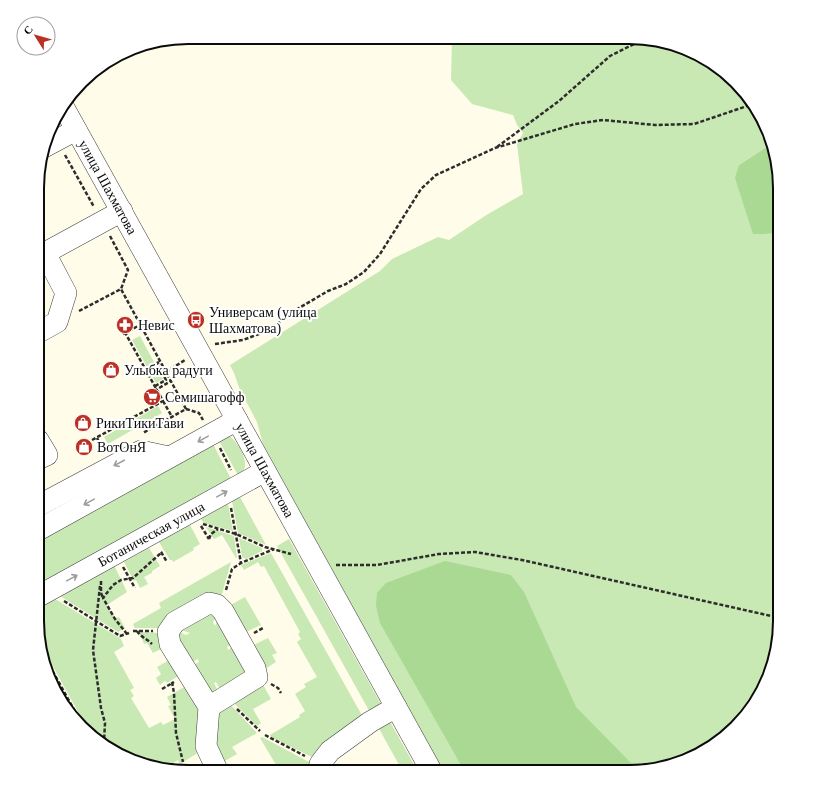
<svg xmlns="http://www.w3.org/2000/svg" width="817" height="809" font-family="Georgia,serif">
  <rect width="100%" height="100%" fill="#fffde9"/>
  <g fill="#c8e8b4">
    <polygon points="452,38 648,38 705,57 749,96 772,139 773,143 739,165 764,234 780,233 780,630 760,696 721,741 678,764 638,772 444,772 263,444 257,422 240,390 234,373 230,365 380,271 392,259 438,237 449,240 488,214 523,194 517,144 523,133 517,125 513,115 472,104 451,80"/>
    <polygon points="140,336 163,379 156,383 132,340"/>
    <polygon points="158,406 162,413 108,444 104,437"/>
    <path d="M227,435C236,439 246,456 245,465C245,470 242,473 239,477L218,439Z"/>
    <polygon points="212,442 232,481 38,589 38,538"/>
    <polygon points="240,497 266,545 238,533 232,501"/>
    <polygon points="228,504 233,531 204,523 201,519"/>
    <polygon points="190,525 200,544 193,548 194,550 173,562 172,560 170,560 159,542"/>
    <polygon points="206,527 234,536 237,558 236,558 222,535 214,539"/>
    <polygon points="239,538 262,548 262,551 246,559 242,557"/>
    <polygon points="289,539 382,706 371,714 277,546"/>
    <polygon points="149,548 160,566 152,571 152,573 144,577 148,584 140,588 136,580 134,581 124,562"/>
    <polygon points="271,553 364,719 314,758 271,737 270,735 300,717 299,715 305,711 295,694 306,687 304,684 317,677 297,642 301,639 298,634 300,632 264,566 261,567 258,562 244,570 241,565"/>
    <polygon points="231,562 222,594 162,628 135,628 133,624 161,608 159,603"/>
    <polygon points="114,565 127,592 107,605 115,618 119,617 125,628 118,632 60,596"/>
    <polygon points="245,597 261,625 242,634 227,607"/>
    <polygon points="55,599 121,639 124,646 114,652 134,688 130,690 134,696 131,698 149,728 161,722 163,725 175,719 168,706 171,705 167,697 186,686 197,707 200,715 200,750 196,754 180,764 178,760 166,767 167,769 121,756 87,728 40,643 37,630 37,608"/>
    <polygon points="206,612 217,615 213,622 215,626 219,617 233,643 227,647 228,650 235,646 247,673 221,691 216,682 214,683 219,693 213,696 192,666 199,662 198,659 190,663 182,654 177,631 186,635 190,633 178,629"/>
    <polygon points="139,632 161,633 165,647 153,653 147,643 144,644"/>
    <polygon points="268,638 277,653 272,655 276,662 262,671 249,647"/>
    <polygon points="171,659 180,675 167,683 165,681 160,685 156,678 161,674 157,667"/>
    <polygon points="262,683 271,699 253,709 261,723 257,726 232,701"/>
    <polygon points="229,703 257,733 232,747 237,754 223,762 213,745 216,715"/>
    <polygon points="388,718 418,772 403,772 377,725"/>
    <polygon points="262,737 311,763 309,772 273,772 278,768 260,738"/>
  </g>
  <g fill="#a9d993">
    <polygon points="773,143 780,179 780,233 764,234 753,234 735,178 739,165"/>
    <polygon points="445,561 511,575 524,592 576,707 631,763 634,772 465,772 380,623 376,606 377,593 386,583"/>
  </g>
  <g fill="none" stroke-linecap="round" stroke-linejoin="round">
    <defs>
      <g id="minor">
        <polyline points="63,106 432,772"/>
        <polyline points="44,147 76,130"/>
        <polyline points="39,332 57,322 66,293 45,253 122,211"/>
        <polyline points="38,459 47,455 38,440"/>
        <polyline points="38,506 141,451 169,457"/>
        <polyline points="38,530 237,420"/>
        <polyline points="37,597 265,471"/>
        <polyline points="209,707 257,677 255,668 223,611 217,605 209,603 175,622 168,632 170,644 209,707 206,746 218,772"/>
        <polyline points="318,772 320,764 330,751 370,722 396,707"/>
      </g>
    </defs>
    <use href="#minor" stroke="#3e3e3e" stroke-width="22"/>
    <g stroke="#2d2d2d" stroke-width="2.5" stroke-dasharray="4 2" stroke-linecap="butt">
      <polyline points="497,147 559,101 610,56 646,38"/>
      <polyline points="65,155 94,207"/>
      <polyline points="110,236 128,270 121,289"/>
      <polyline points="79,311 121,289 186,409 143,433"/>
      <polyline points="123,334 140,325"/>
      <polyline points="215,344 243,340 267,331 299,308 328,291 346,284 364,272 380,254 421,189 436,175 495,148 575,124 603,120 655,125 694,124 753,104"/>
      <polyline points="166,372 185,360"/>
      <polyline points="155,386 166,380 157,363 160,362"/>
      <polyline points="154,391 171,381"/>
      <polyline points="163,401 172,417"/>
      <polyline points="186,409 199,413 203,420"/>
      <polyline points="97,438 104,452"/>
      <polyline points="92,440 163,401 123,329"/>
      <polyline points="220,448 231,470"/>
      <polyline points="231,508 241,563"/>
      <polyline points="203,524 236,534 265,547 291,554"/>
      <polyline points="201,526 209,539"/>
      <polyline points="209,539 211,534 218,529"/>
      <polyline points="161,552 167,562"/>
      <polyline points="336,565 377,565 439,554 475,552 522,560 780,618"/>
      <polyline points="123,567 135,588"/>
      <polyline points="101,581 101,593 103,598"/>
      <polyline points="100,586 93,650 101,708 105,723 104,742"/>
      <polyline points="226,590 232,569 241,563 274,549"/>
      <polyline points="64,601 120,636 129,633"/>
      <polyline points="133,631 153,631"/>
      <path d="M137,631C141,637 147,639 152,644"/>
      <polyline points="254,633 263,628"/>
      <polyline points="127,634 115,619 103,598 113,585 121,580 133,578 162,552"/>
      <polyline points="41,650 82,724"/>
      <polyline points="172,682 174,693 176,733 183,762"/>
      <polyline points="271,684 278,688 281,693"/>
      <polyline points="162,689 174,682"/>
      <polyline points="237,709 260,731"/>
      <polyline points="265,735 305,756"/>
      <polyline points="189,772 197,767"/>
    </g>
    <use href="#minor" stroke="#fff" stroke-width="21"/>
  </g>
  <defs><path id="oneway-shaft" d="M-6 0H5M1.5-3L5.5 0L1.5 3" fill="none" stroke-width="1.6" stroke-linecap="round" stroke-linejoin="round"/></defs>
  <g stroke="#9d9d9d">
    <use href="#oneway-shaft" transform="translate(203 439) rotate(151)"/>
    <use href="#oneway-shaft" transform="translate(119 463) rotate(152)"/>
    <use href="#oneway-shaft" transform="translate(222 494) rotate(-29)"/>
    <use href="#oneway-shaft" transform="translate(89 502) rotate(151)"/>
    <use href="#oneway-shaft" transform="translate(72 578) rotate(-29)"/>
  </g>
  <defs>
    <symbol id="bus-disc" viewBox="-11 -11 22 22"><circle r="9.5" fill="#ba3024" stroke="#fff"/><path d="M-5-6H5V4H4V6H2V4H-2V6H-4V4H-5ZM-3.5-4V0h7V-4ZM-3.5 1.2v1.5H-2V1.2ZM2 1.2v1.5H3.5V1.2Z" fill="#fff"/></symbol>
    <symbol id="pharmacy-disc" viewBox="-11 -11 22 22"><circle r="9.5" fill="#ba3024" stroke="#fff"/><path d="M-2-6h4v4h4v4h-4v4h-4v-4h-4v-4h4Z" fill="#fff"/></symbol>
    <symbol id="shop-disc" viewBox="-11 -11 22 22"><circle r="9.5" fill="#ba3024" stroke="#fff"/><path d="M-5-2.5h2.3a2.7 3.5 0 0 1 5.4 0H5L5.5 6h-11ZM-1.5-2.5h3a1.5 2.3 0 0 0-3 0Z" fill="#fff"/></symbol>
    <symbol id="supermarket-disc" viewBox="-11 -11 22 22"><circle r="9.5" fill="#ba3024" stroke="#fff"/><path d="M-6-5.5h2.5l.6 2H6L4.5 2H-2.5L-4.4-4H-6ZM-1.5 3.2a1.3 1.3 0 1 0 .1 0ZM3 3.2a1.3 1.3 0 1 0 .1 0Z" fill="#fff"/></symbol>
  </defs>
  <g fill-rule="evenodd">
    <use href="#bus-disc" x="186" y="310" width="20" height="20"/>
    <use href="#pharmacy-disc" x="115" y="315" width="20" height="20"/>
    <use href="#shop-disc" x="101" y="360" width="20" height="20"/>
    <use href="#supermarket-disc" x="142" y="387" width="20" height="20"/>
    <use href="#shop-disc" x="73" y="413" width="20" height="20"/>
    <use href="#shop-disc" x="74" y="437" width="20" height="20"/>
  </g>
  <g text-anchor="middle" stroke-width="4" stroke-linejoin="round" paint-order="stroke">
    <g font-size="14" fill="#0b0b0b" stroke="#fff">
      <text transform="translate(108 187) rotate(61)" y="5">улица Шахматова</text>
      <text transform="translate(265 470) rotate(61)" y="5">улица Шахматова</text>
      <text transform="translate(151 534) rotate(-29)" y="5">Ботаническая улица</text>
    </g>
    <g font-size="14" fill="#0b0b0b" stroke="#fff" text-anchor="start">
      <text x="209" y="317">Универсам (улица<tspan x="209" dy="16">Шахматова)</tspan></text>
      <text x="138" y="330">Невис</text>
      <text x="124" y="375">Улыбка радуги</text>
      <text x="165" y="402">Семишагофф</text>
      <text x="96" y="428">РикиТикиТави</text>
      <text x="97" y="452">ВотОнЯ</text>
    </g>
  </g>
  <path d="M0 0H817V809H0ZM188 44H629A144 144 0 0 1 773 188V621A144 144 0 0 1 629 765H188A144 144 0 0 1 44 621V188A144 144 0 0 1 188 44Z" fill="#fff" fill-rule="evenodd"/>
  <path fill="none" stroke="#0b0b0b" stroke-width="2" d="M188 44H629A144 144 0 0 1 773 188V621A144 144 0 0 1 629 765H188A144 144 0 0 1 44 621V188A144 144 0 0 1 188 44Z"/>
  <g transform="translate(36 36) rotate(307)"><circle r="19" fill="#ffffff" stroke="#9d9d9d"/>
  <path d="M0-3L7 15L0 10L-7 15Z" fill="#ba3024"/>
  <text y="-6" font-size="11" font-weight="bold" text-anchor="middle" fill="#0b0b0b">С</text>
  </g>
</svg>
